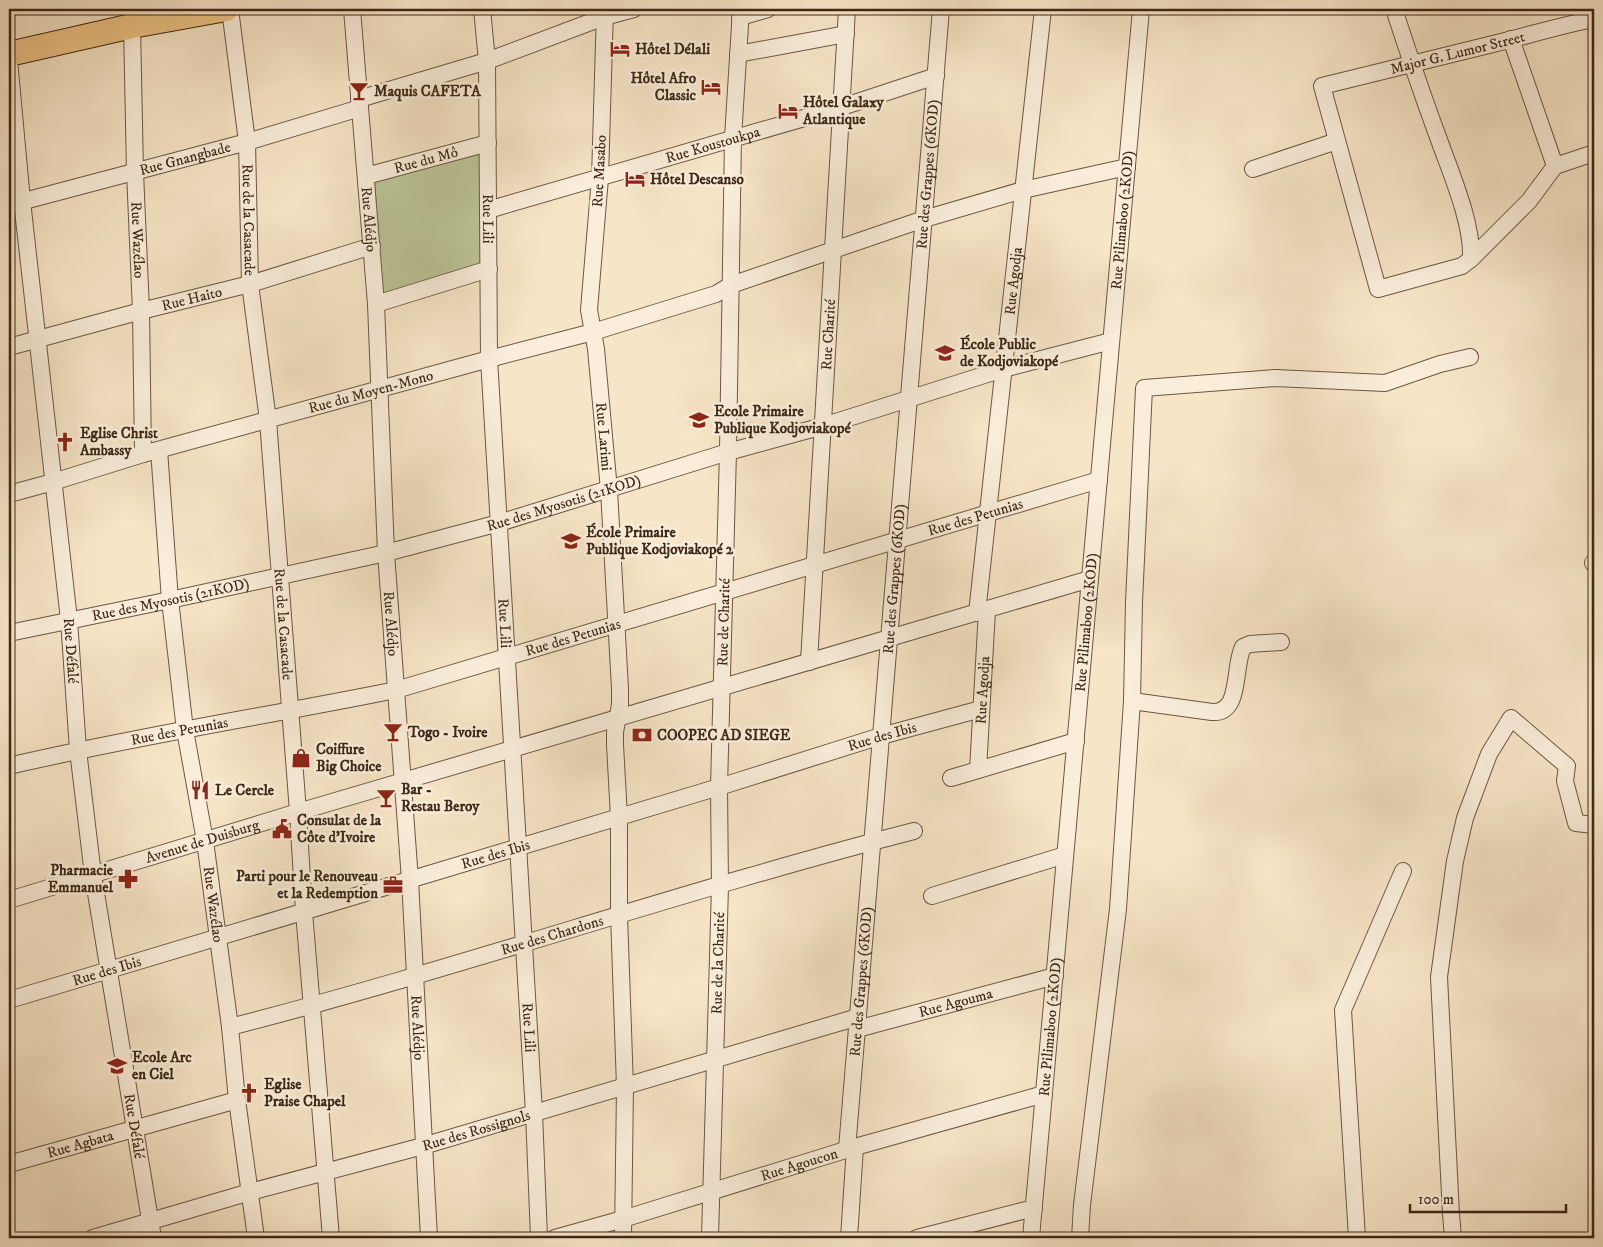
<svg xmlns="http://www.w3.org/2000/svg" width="1603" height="1247" font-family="'IM FELL DW Pica',serif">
  <rect width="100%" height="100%" fill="#f7e5c7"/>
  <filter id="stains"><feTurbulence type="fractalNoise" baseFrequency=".004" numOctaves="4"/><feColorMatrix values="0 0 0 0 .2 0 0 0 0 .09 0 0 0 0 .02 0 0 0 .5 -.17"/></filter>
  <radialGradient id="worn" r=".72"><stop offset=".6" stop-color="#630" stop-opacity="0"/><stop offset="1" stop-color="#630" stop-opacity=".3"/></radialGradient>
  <polygon fill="#bbc597" stroke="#7c7656" points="480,147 481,267 383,299 374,176"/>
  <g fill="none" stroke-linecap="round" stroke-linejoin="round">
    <defs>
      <g id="minor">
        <path id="s1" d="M230,9L247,142L250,284L268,420L298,812L304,912L331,1238"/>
        <path id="s2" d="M352,9L376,304L386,553L410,880L429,1238"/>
        <path id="s3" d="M482,9L487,61L489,359L534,1113L539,1238"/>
        <path id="s4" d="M605,9L600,178L589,310L596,349L609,490L620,689V705L615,732V745L619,817V915L625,1087L623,1238"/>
        <path id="s5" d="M1394,9C1408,52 1422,94 1438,137C1450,171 1473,223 1471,259L1462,266L1378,289L1322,86C1380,72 1439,57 1497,43C1530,35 1562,25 1594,19"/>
        <polyline points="740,17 768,9"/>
        <path id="s6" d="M132,26L135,172L141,311L143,454"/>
        <polyline points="1511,39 1555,166"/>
        <polyline points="738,54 846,34"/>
        <path id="s7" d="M9,60L22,201L69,620L78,750L93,875L153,1238"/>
        <polyline points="359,99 487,61 604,17 634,9"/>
        <polyline points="1253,169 1337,141"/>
        <path id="s8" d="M366,176L488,143"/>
        <path id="s9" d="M9,205L247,142L360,108"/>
        <path id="s10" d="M488,210L842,107L936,76"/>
        <polyline points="1471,259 1529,201 1555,166 1594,153"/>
        <polyline points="376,304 489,269"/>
        <path id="s11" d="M9,347L141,311L250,284L372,246"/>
        <path id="s12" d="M159,450L170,600L185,730L205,841L230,1027L237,1100L256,1238"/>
        <path id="s13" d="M9,494L53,482L143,454L489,359L593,332L716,294L731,285L924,219L1023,190L1127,167"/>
        <polyline points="1593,563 1594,563"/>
        <path id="s14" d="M977,613L1043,9"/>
        <path id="s15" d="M9,633L170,600L386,553L499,523L728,452L823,426L1003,369L1111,341"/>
        <path id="s16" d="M809,662L847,9"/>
        <path d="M1132,701L1212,712C1242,714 1233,666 1243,647L1250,644L1281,642"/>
        <path id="s17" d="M9,766C137,736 267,716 396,690L1099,480"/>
        <path id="s18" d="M978,770L987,610"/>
        <polyline points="951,778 1076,741"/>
        <polyline points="932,896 1065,855"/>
        <path id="s19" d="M9,900L298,812L1090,579"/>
        <path id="s20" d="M9,1000L719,787L881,736L981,709"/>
        <path id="s21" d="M230,1027C460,968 684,890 914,831"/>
        <path id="s22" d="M857,1029L1055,976"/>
        <path id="s23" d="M847,1149L941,9"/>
        <path id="s24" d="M9,1164L237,1100"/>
        <path id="s25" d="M93,1238L250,1192L423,1146L858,1017"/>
        <path id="s26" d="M555,1238L623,1219L855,1147L1044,1094"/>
        <path id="s27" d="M710,1238L720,886L719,787L728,452L733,138L741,9"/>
        <polyline points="849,1238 855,1147"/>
        <polyline points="917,1238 1034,1208"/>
        <path id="s28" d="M1031,1238L1141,9"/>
        <polyline points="1080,1238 1082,1205 1118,909 1132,701 1134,602 1144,388 1275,378 1385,383 1440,364 1470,357"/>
        <polyline points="1357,1238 1343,1010 1403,871"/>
        <polyline points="1453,1238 1451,1214 1439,977 1455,861 1465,818 1489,754 1511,718 1567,766 1565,781 1576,823 1594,825"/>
      </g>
      <polyline id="highway" points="9,54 132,26 226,9"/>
    </defs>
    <use href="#minor" stroke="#6c5742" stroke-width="18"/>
    <use href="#highway" stroke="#3e2816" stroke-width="26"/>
    <use href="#minor" stroke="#faeedb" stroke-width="16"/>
    <use href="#highway" stroke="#ecc284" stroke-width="24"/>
  </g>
  <defs>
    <symbol id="hotel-bare" viewBox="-9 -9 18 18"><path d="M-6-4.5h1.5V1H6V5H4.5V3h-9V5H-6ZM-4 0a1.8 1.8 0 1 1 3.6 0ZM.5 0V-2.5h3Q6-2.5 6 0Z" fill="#8f2418" stroke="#faeedb" stroke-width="2.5" paint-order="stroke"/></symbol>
    <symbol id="bar-bare" viewBox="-9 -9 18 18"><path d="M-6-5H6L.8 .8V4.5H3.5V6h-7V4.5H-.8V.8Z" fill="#8f2418" stroke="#faeedb" stroke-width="2.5" paint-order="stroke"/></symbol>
    <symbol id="school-bare" viewBox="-9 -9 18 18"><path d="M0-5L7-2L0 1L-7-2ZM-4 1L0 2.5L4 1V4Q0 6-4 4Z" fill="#8f2418" stroke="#faeedb" stroke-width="2.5" paint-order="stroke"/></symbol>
    <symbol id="church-bare" viewBox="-9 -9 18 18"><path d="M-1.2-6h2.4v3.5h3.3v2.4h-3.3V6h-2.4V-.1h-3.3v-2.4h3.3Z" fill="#8f2418" stroke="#faeedb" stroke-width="2.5" paint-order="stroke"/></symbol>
    <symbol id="bank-bare" viewBox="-9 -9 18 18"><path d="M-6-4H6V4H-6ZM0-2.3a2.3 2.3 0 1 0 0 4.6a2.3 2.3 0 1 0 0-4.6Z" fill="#8f2418" stroke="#faeedb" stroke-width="2.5" paint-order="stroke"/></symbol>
    <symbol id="shop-bare" viewBox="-9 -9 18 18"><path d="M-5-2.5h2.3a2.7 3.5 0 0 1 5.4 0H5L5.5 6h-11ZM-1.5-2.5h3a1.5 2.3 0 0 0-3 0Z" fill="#8f2418" stroke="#faeedb" stroke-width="2.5" paint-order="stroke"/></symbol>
    <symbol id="restaurant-bare" viewBox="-9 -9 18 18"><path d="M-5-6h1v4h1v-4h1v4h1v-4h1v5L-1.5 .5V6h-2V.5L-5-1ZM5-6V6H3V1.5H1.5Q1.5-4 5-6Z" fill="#8f2418" stroke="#faeedb" stroke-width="2.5" paint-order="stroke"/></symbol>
    <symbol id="civic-bare" viewBox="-9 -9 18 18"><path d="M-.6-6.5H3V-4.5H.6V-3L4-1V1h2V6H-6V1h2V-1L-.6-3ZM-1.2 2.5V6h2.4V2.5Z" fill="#8f2418" stroke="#faeedb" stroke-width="2.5" paint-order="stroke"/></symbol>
    <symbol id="pharmacy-bare" viewBox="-9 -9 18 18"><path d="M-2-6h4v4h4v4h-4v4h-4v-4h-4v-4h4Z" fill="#8f2418" stroke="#faeedb" stroke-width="2.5" paint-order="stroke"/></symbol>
    <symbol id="office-bare" viewBox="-9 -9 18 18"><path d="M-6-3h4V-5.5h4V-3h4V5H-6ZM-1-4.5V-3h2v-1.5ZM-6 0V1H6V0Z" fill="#8f2418" stroke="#faeedb" stroke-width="2.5" paint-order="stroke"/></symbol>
  </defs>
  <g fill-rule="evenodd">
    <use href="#hotel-bare" x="606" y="35" width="28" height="28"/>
    <use href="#hotel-bare" x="697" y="73" width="28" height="28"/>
    <use href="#bar-bare" x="345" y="77" width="28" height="28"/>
    <use href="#hotel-bare" x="774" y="97" width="28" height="28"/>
    <use href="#hotel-bare" x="621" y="165" width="28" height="28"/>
    <use href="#school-bare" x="931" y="339" width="28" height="28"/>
    <use href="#school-bare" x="685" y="406" width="28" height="28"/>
    <use href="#church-bare" x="51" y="428" width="28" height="28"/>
    <use href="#school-bare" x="557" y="527" width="28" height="28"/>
    <use href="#bar-bare" x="379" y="718" width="28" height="28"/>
    <use href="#bank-bare" x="628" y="721" width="28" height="28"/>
    <use href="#shop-bare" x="287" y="744" width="28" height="28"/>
    <use href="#restaurant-bare" x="186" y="776" width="28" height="28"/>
    <use href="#bar-bare" x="372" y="784" width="28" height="28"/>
    <use href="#civic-bare" x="268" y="815" width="28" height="28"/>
    <use href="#pharmacy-bare" x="114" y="865" width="28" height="28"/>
    <use href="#office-bare" x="379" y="871" width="28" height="28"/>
    <use href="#school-bare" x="103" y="1052" width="28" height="28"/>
    <use href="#church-bare" x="235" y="1079" width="28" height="28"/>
  </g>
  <g text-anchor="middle" stroke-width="5" stroke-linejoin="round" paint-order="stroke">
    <g font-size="15" font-weight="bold" fill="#3e2816" stroke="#faeedb" text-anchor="start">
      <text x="635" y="54">Hôtel Délali</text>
      <text x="696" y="83" text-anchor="end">Hôtel Afro<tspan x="696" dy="17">Classic</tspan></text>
      <text x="374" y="96">Maquis CAFETA</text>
      <text x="803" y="107">Hôtel Galaxy<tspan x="803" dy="17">Atlantique</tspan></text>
      <text x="650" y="184">Hôtel Descanso</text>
      <text x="960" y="349">École Public<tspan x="960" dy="17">de Kodjoviakopé</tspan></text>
      <text x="714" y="416">Ecole Primaire<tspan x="714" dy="17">Publique Kodjoviakopé</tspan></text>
      <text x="80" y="438">Eglise Christ<tspan x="80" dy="17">Ambassy</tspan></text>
      <text x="586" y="537">École Primaire<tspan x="586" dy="17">Publique Kodjoviakopé 2</tspan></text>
      <text x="408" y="737">Togo - Ivoire</text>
      <text x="657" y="740">COOPEC AD SIEGE</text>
      <text x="316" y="754">Coiffure<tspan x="316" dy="17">Big Choice</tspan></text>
      <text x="401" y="794">Bar -<tspan x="401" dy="17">Restau Beroy</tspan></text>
      <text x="215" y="795">Le Cercle</text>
      <text x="297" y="825">Consulat de la<tspan x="297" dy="17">Côte d’Ivoire</tspan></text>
      <text x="113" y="875" text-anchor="end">Pharmacie<tspan x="113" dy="17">Emmanuel</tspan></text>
      <text x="378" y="881" text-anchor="end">Parti pour le Renouveau<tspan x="378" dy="17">et la Redemption</tspan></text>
      <text x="132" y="1062">Ecole Arc<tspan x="132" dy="17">en Ciel</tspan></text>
      <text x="264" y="1089">Eglise<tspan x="264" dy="17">Praise Chapel</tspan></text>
    </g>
    <g font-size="15" fill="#3e2816" stroke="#faeedb">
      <text dy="5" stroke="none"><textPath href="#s5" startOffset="711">Major G. Lumor Street</textPath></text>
      <text dy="5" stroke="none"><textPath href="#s10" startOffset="234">Rue Koustoukpa</textPath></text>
      <text dy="5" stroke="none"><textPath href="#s9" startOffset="182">Rue Gnangbade</textPath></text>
      <text dy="5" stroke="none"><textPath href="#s8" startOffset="62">Rue du Mô</textPath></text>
      <text transform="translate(599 171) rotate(-87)" y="5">Rue Masabo</text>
      <text dy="5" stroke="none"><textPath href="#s23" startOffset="978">Rue des Grappes (6KOD)</textPath></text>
      <text dy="5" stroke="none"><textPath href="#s2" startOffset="211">Rue Alédjo</textPath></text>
      <text dy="5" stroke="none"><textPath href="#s3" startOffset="210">Rue Lili</textPath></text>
      <text dy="5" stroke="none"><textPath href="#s1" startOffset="212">Rue de la Casacade</textPath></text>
      <text dy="5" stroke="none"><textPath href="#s28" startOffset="1022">Rue Pilimaboo (2KOD)</textPath></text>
      <text dy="5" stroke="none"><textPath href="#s6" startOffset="214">Rue Wazélao</textPath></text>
      <text dy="5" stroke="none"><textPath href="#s14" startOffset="334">Rue Agodja</textPath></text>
      <text dy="5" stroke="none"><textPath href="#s11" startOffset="189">Rue Haito</textPath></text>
      <text dy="5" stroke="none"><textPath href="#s16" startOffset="328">Rue Charité</textPath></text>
      <text dy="5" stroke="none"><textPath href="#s13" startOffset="376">Rue du Moyen-Mono</textPath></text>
      <text dy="5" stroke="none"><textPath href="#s4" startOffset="429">Rue Larimi</textPath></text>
      <text dy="5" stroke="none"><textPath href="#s15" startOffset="570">Rue des Myosotis (21KOD)</textPath></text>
      <text dy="5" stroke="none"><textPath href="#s17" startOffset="999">Rue des Petunias</textPath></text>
      <text dy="5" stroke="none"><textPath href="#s23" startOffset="572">Rue des Grappes (6KOD)</textPath></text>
      <text dy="5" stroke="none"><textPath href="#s15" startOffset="165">Rue des Myosotis (21KOD)</textPath></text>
      <text dy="5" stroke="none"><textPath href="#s27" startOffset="616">Rue de Charité</textPath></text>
      <text dy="5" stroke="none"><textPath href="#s1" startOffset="618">Rue de la Casacade</textPath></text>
      <text dy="5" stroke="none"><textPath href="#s2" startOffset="616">Rue Alédjo</textPath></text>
      <text dy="5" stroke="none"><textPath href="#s28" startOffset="618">Rue Pilimaboo (2KOD)</textPath></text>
      <text dy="5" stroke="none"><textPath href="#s3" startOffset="615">Rue Lili</textPath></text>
      <text dy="5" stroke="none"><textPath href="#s17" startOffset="579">Rue des Petunias</textPath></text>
      <text dy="5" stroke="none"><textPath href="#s7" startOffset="594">Rue Défalé</textPath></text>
      <text dy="5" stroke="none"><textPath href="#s18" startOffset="80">Rue Agodja</textPath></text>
      <text dy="5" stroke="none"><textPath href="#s17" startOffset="174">Rue des Petunias</textPath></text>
      <text dy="5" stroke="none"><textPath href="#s20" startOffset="912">Rue des Ibis</textPath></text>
      <text dy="5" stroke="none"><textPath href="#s19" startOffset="202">Avenue de Duisburg</textPath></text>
      <text dy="5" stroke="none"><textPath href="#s20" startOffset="508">Rue des Ibis</textPath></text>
      <text dy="5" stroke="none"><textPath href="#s12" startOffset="458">Rue Wazélao</textPath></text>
      <text dy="5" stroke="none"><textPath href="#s21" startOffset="335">Rue des Chardons</textPath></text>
      <text dy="5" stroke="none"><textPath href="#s27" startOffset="275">Rue de la Charité</textPath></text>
      <text dy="5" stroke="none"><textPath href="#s20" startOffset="102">Rue des Ibis</textPath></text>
      <text dy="5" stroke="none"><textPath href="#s23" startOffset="168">Rue des Grappes (6KOD)</textPath></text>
      <text dy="5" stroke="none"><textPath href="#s22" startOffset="102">Rue Agouma</textPath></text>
      <text dy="5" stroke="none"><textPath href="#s28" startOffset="212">Rue Pilimaboo (2KOD)</textPath></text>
      <text dy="5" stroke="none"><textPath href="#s2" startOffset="1021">Rue Alédjo</textPath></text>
      <text dy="5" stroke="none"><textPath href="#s3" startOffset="1020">Rue Lili</textPath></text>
      <text dy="5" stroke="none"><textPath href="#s7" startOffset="1074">Rue Défalé</textPath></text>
      <text dy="5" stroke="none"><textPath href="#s25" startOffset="398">Rue des Rossignols</textPath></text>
      <text dy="5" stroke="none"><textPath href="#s24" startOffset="74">Rue Agbata</textPath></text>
      <text dy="5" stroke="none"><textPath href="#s26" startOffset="255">Rue Agoucon</textPath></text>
    </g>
  </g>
  <rect width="1603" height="1247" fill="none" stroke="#f7e5c7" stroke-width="30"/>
  <rect x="10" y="10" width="1583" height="1227" fill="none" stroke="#3e2816" stroke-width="2.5"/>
  <rect x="15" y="15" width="1573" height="1217" fill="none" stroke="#3e2816"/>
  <path d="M1410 1204v8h156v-8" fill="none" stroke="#3e2816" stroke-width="2.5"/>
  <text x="1418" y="1204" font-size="15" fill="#3e2816" stroke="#faeedb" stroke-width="4" paint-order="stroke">100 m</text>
  <rect width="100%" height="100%" filter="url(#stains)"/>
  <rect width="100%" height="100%" fill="url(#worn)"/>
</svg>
